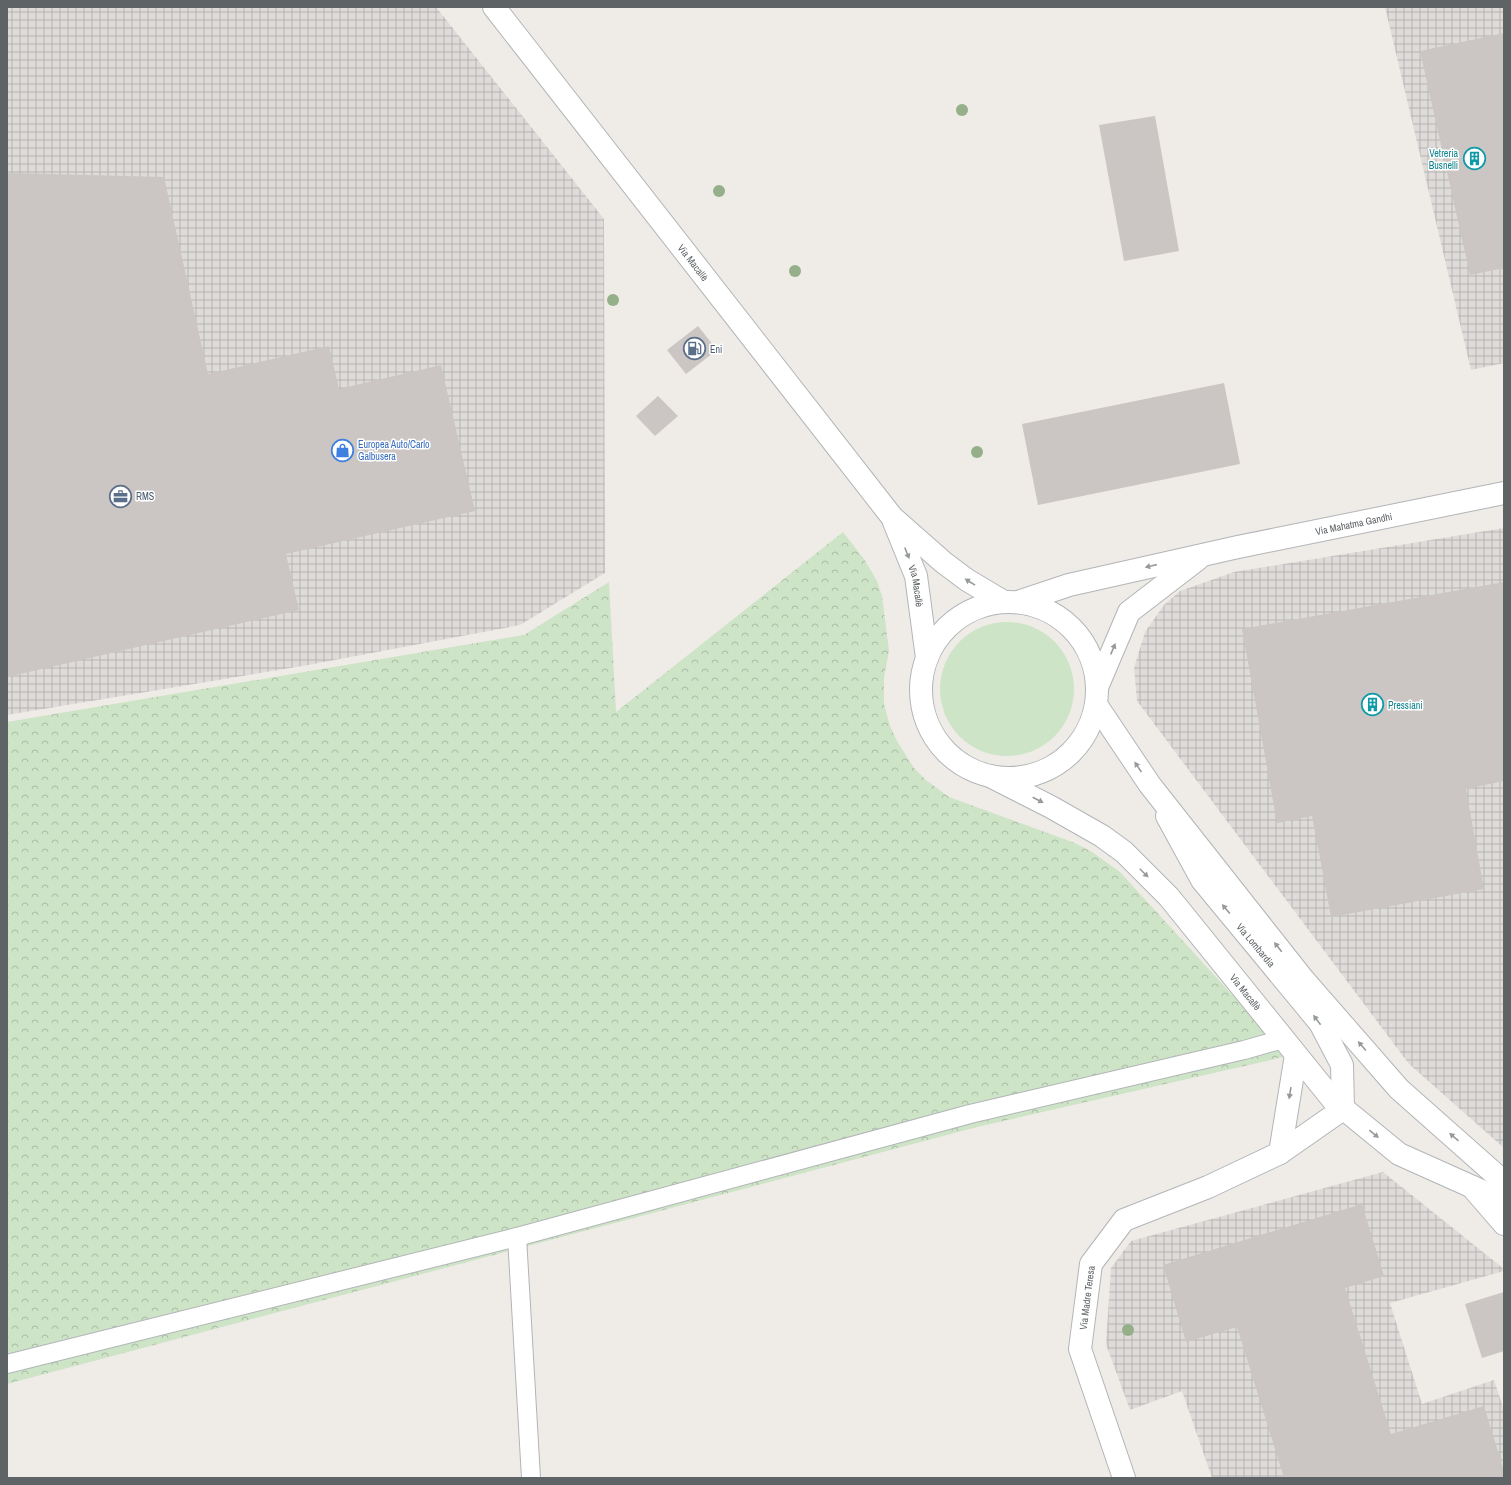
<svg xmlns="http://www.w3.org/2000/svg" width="1511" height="1485" font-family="'Archivo Narrow',sans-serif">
  <defs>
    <pattern id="industrial-grid" width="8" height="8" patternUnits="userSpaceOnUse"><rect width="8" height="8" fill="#dedbd9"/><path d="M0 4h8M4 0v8" fill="none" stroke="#b7b5b4"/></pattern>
    <pattern id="park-crowns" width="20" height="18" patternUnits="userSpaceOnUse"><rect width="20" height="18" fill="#cee4c6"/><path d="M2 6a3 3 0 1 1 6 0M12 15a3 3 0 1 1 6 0" fill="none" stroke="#aabca5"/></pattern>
  </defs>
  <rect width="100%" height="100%" fill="#efebe7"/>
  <g fill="url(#industrial-grid)">
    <polygon points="7,7 436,7 604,219 605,573 520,625 308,665 7,715"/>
    <polygon points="1385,7 1504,7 1504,363 1471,370"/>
    <polygon points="1504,528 1504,1148 1409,1064 1137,701 1134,668 1145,632 1164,605 1180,591 1234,572"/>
    <polygon points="1383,1172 1504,1269 1504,1271 1390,1303 1422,1404 1494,1380 1504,1410 1504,1478 1212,1478 1182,1391 1130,1410 1106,1344 1111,1268 1131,1241"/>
  </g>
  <circle fill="#cee4c6" cx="1007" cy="689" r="67"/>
  <polygon fill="url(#park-crowns)" points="843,532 864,559 877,581 882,596 889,651 884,677 884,704 890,726 897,741 914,768 926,780 949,797 1075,843 1092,852 1120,872 1288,1056 977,1127 7,1384 7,722 524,635 609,582 616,712"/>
  <g fill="#cbc6c3">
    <polygon points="1504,33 1504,268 1470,275 1420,51"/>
    <polygon points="1155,116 1179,251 1124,261 1099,125"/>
    <polygon points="7,173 164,177 208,374 329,346 339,389 441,365 475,511 286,554 299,610 7,677"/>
    <polygon points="698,326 717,350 686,374 667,350"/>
    <polygon points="1224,383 1240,464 1038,505 1022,424"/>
    <polygon points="658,396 678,416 655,436 636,416"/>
    <polygon points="1504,582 1504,781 1466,789 1484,889 1331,917 1312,816 1277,823 1242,629"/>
    <polygon points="1362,1204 1384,1276 1345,1288 1391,1434 1484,1406 1504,1471 1504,1478 1284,1478 1237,1327 1186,1342 1163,1265"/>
    <polygon points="1504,1292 1504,1351 1482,1358 1465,1304"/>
  </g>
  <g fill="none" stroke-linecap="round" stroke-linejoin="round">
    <defs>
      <g id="lane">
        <polyline points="517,1237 531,1478"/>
        <polyline points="7,1364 517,1237 970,1114 1244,1050 1283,1039"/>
      </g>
      <g id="street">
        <polyline points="1280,1153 1296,1055"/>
        <polyline points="1472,1187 1504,1224"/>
        <path id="s1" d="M1124,1478L1080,1349L1091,1264L1124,1220L1208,1187L1280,1153L1343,1109L1342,1065L1320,1023L1202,880L1167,816"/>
      </g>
      <g id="secondary">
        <path id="s2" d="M494,7L892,517L943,562L967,580L1004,602"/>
        <path id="s3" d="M894,522L916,576L927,658"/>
        <path id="s4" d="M1018,602L1069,585L1238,547L1504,493"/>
        <circle cx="1009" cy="690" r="88"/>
        <polyline points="1098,685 1129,612 1198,559"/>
        <polyline points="1097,706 1150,785 1303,979 1399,1089 1504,1182"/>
        <path id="s5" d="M990,776L1051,807L1102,836L1124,852L1169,897L1333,1100L1399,1154L1504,1201"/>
      </g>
    </defs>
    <use href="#lane" stroke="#b2b5b8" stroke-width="20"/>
    <use href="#street" stroke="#b2b5b8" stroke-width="24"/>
    <use href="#secondary" stroke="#b1b5b8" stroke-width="24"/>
    <use href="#lane" stroke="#fff" stroke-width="18"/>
    <use href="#street" stroke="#fff" stroke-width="22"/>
    <use href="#secondary" stroke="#fff" stroke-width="22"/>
  </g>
  <g fill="#94af8a">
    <circle cx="962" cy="110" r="6"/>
    <circle cx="719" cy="191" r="6"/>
    <circle cx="795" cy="271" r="6"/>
    <circle cx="613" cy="300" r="6"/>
    <circle cx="977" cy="452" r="6"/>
    <circle cx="1128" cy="1330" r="6"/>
  </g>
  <defs><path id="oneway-solid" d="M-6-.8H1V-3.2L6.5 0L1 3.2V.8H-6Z"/></defs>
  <g fill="#969a9c">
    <use href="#oneway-solid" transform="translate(907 553) rotate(68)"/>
    <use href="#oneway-solid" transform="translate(1151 566) rotate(167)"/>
    <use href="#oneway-solid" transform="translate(970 582) rotate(-148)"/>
    <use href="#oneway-solid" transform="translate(1113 649) rotate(-67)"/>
    <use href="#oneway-solid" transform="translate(1138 767) rotate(-124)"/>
    <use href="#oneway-solid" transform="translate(1038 800) rotate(27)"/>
    <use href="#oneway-solid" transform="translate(1144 873) rotate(45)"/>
    <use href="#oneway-solid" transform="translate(1226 909) rotate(-130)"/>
    <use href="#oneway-solid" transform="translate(1278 947) rotate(-128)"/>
    <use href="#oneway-solid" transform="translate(1317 1020) rotate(-127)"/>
    <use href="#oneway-solid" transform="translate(1362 1046) rotate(-131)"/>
    <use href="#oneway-solid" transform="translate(1290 1093) rotate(99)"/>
    <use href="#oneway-solid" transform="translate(1374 1134) rotate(39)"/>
    <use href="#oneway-solid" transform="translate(1454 1137) rotate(-139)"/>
  </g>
  <defs>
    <symbol id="building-ring" viewBox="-11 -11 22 22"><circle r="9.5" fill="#fff" stroke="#0f9aa8" stroke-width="1.5"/><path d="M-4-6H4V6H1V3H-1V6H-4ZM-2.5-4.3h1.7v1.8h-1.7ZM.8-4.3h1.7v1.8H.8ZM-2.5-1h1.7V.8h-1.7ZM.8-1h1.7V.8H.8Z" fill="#0f9aa8"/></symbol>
    <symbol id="fuel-ring" viewBox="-11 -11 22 22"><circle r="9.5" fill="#fff" stroke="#5c6f8a" stroke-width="1.5"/><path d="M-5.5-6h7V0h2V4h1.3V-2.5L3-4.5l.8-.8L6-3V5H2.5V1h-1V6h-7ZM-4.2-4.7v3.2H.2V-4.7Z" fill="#5c6f8a"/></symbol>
    <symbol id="shop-ring" viewBox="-11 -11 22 22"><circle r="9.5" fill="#fff" stroke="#3f7fe0" stroke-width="1.5"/><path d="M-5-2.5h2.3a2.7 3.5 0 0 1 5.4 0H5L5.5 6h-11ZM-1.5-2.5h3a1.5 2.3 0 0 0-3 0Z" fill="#3f7fe0"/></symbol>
    <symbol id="office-ring" viewBox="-11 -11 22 22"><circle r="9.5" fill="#fff" stroke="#5c6f8a" stroke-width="1.5"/><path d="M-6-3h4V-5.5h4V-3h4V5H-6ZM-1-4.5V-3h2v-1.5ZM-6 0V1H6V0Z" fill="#5c6f8a"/></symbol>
  </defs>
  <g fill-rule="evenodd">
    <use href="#building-ring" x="1462" y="146" width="25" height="25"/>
    <use href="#fuel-ring" x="682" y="336" width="25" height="25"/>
    <use href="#shop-ring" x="330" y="438" width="25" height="25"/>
    <use href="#office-ring" x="108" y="484" width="25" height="25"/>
    <use href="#building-ring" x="1360" y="692" width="25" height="25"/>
  </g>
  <g text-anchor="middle" stroke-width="3" stroke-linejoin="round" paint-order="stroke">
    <g font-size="10" fill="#0d838f" stroke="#fff" text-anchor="end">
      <text x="1458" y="157">Vetreria<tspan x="1458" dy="12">Busnelli</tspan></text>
      <text x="1388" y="709" text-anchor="start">Pressiani</text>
    </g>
    <g font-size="10" fill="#5e6366" stroke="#fff">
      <text dy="4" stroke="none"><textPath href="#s2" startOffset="324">Via Macallè</textPath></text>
      <text dy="4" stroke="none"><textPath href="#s4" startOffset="345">Via Mahatma Gandhi</textPath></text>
      <text dy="4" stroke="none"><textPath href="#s3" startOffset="68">Via Macallè</textPath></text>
      <text transform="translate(1256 945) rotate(50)" y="4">Via Lombardia</text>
      <text dy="4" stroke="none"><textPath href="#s5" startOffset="340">Via Macallè</textPath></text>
      <text dy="4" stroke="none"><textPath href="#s1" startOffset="188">Via Madre Teresa</textPath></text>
    </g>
    <g font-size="10" fill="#4e5e75" stroke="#fff" text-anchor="start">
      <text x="710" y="353">Eni</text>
      <text x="136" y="500">RMS</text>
    </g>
    <g font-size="10" fill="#366cbe" stroke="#fff" text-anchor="start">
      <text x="358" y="448">Europea Auto/Carlo<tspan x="358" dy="12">Galbusera</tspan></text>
    </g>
  </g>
  <rect width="1511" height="1485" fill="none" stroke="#5e6366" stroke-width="16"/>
</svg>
